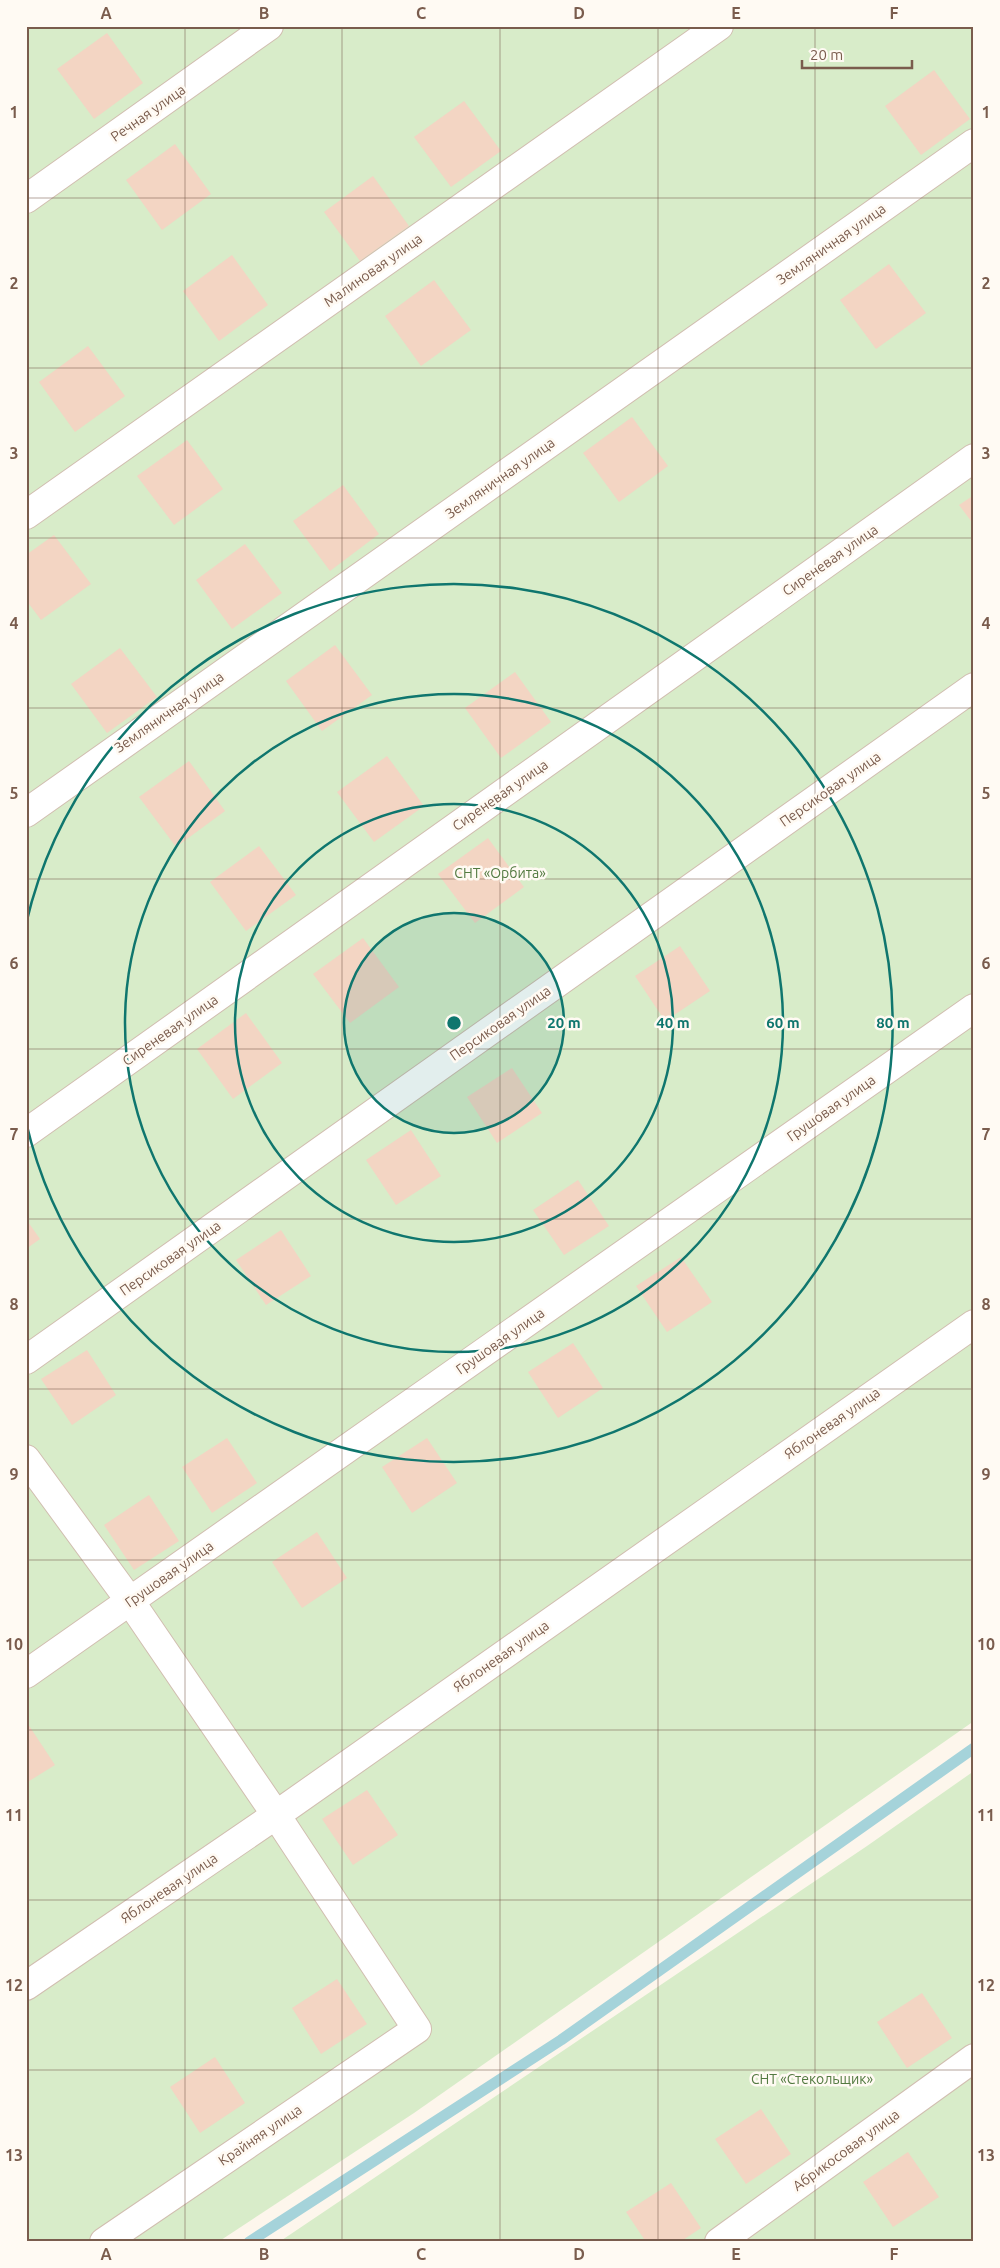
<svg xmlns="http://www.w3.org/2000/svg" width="1000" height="2268" font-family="Ubuntu,sans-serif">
  <rect width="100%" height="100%" fill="#fdf6ec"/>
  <g fill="#d8ecc9">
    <polygon points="26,26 974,26 974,1721 414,2113 218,2242 26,2242"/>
    <polygon points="974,1771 974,2242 279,2242 867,1846"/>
  </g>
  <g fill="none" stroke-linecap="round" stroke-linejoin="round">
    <polyline stroke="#a5d3da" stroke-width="11" points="249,2242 561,2040 974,1748"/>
  </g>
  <g fill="#f3d5c3">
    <polygon points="107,33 143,83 94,119 57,69"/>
    <polygon points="934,70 970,119 921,155 885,106"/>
    <polygon points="464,101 501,151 451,187 414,137"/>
    <polygon points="175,144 211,194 162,230 126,180"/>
    <polygon points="373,176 409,226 360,261 324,212"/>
    <polygon points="232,255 268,305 219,341 183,291"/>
    <polygon points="889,264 926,313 876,349 840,300"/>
    <polygon points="434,280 471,330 421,366 385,316"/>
    <polygon points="88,346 125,396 75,432 39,382"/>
    <polygon points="632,417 668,466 619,502 583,453"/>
    <polygon points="187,440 223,489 174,525 137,476"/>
    <polygon points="343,485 379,534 330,571 293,521"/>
    <polygon points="974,495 974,525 959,505"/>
    <polygon points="54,535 91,584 41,620 26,600 26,555"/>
    <polygon points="245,544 282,593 232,629 196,580"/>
    <polygon points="335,645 372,695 322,731 286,681"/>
    <polygon points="120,648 157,697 107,733 71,684"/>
    <polygon points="515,672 551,722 501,758 465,708"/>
    <polygon points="387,756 424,806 374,842 337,792"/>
    <polygon points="189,761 225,811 176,847 139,797"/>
    <polygon points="488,838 524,887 475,923 438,874"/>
    <polygon points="259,846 296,895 246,931 210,882"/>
    <polygon points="363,938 399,987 350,1023 313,974"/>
    <polygon points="680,946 710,991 665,1021 635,976"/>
    <polygon points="246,1013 282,1063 233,1099 197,1049"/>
    <polygon points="512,1068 542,1113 497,1143 467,1097"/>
    <polygon points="411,1130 441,1176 396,1205 366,1160"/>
    <polygon points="578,1180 609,1226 564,1255 533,1210"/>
    <polygon points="26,1219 40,1239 26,1249"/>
    <polygon points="281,1230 311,1276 266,1305 236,1260"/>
    <polygon points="681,1257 712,1302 667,1332 636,1286"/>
    <polygon points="573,1343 603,1388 558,1418 528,1372"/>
    <polygon points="87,1350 116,1395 72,1425 41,1379"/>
    <polygon points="227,1438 257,1483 212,1513 182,1467"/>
    <polygon points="427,1438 457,1483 412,1513 382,1467"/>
    <polygon points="149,1495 179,1541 134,1570 104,1525"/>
    <polygon points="317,1532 347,1578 302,1608 272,1562"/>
    <polygon points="26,1721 55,1765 26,1783"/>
    <polygon points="367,1790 398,1835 353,1865 322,1819"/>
    <polygon points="337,1979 367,2024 321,2054 292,2008"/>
    <polygon points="922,1993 952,2038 907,2068 877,2022"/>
    <polygon points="215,2057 245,2103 200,2133 170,2087"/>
    <polygon points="761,2109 791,2154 746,2184 715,2139"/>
    <polygon points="908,2152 939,2197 893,2227 863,2182"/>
    <polygon points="671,2183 701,2228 680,2242 646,2242 626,2212"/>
  </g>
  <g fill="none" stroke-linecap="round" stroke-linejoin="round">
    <defs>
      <g id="minor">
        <polyline points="26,199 269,26"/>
        <polyline points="26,515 719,26"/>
        <polyline points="26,813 974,143"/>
        <polyline points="26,1133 974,458"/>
        <polyline points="26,1360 974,687"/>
        <polyline points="26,1459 130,1601 276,1815 417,2029 104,2242"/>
        <polyline points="26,1674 974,1008"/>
        <polyline points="26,1986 276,1815 974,1324"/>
        <polyline points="719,2242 974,2058"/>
      </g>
    </defs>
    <use href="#minor" stroke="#d1beb0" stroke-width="30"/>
    <use href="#minor" stroke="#fff" stroke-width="28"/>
  </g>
  <path fill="none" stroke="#7a5c4d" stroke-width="1" stroke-opacity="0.55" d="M185,26V2242M342,26V2242M500,26V2242M658,26V2242M815,26V2242M26,198H974M26,368H974M26,538H974M26,708H974M26,879H974M26,1049H974M26,1219H974M26,1389H974M26,1560H974M26,1730H974M26,1900H974M26,2070H974"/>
  <circle cx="454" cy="1023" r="110" fill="#0f766e" fill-opacity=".12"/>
  <g fill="none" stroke="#0f766e" stroke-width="2.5">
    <circle cx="454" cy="1023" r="110"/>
    <circle cx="454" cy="1023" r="219"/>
    <circle cx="454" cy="1023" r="329"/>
    <path d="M26 924A439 439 0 1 1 26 1122"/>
  </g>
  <g text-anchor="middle" stroke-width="5" stroke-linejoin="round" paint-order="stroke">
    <g font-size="14" fill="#7a5c4d" stroke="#fffaf3">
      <text transform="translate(148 113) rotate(-35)" y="5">Речная улица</text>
      <text transform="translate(831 244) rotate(-35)" y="5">Земляничная улица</text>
      <text transform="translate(373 270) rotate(-35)" y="5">Малиновая улица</text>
      <text transform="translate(500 478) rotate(-35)" y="5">Земляничная улица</text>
      <text transform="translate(830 560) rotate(-35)" y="5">Сиреневая улица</text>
      <text transform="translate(169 712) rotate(-35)" y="5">Земляничная улица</text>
      <text transform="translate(830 789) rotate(-35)" y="5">Персиковая улица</text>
      <text transform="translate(500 795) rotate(-35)" y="5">Сиреневая улица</text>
      <text transform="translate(500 1023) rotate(-35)" y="5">Персиковая улица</text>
      <text transform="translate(170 1030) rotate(-35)" y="5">Сиреневая улица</text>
      <text transform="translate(831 1108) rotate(-35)" y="5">Грушовая улица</text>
      <text transform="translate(170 1258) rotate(-35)" y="5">Персиковая улица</text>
      <text transform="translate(500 1341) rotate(-35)" y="5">Грушовая улица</text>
      <text transform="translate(832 1423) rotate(-35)" y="5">Яблоневая улица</text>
      <text transform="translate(169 1574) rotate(-35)" y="5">Грушовая улица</text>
      <text transform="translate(501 1656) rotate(-35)" y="5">Яблоневая улица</text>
      <text transform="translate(169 1888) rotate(-34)" y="5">Яблоневая улица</text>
      <text transform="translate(260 2135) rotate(-34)" y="5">Крайняя улица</text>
      <text transform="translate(846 2150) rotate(-36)" y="5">Абрикосовая улица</text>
    </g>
    <g font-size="14" fill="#537a41" stroke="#fffaf3">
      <text x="500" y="878">СНТ «Орбита»</text>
      <text x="812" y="2084">СНТ «Стекольщик»</text>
    </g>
  </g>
  <circle cx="454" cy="1023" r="8" fill="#0f766e" stroke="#fffaf3" stroke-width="2.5"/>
  <g font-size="15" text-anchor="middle" font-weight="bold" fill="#0f766e" stroke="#fffaf3" stroke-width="5" stroke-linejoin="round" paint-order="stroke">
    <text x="564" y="1028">20 m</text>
    <text x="673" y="1028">40 m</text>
    <text x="783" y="1028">60 m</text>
    <text x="893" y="1028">80 m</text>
  </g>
  <rect width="1000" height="2268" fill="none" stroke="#fffaf3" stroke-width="55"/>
  <path d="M802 60v8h110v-8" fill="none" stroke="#7a5c4d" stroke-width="2.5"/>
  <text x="810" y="60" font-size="15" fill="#7a5c4d" stroke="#fffaf3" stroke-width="4" paint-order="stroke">20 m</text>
  <rect x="28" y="28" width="944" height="2212" fill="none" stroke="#7a5c4d" stroke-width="2"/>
  <g font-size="16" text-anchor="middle" font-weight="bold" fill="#7a5c4d">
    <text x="106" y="19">A</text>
    <text x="264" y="19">B</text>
    <text x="421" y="19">C</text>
    <text x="579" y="19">D</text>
    <text x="736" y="19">E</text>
    <text x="894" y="19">F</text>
    <text x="14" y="118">1</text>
    <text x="986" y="118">1</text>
    <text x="14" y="289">2</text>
    <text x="986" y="289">2</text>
    <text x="14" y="459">3</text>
    <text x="986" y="459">3</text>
    <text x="14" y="629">4</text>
    <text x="986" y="629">4</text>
    <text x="14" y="799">5</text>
    <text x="986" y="799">5</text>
    <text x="14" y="969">6</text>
    <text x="986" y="969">6</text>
    <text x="14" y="1140">7</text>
    <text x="986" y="1140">7</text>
    <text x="14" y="1310">8</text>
    <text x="986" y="1310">8</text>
    <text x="14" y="1480">9</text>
    <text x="986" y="1480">9</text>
    <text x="14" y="1650">10</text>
    <text x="986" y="1650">10</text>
    <text x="14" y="1821">11</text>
    <text x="986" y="1821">11</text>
    <text x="14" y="1991">12</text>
    <text x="986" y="1991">12</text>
    <text x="14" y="2161">13</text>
    <text x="986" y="2161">13</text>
    <text x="106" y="2260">A</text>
    <text x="264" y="2260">B</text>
    <text x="421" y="2260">C</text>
    <text x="579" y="2260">D</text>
    <text x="736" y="2260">E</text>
    <text x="894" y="2260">F</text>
  </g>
</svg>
